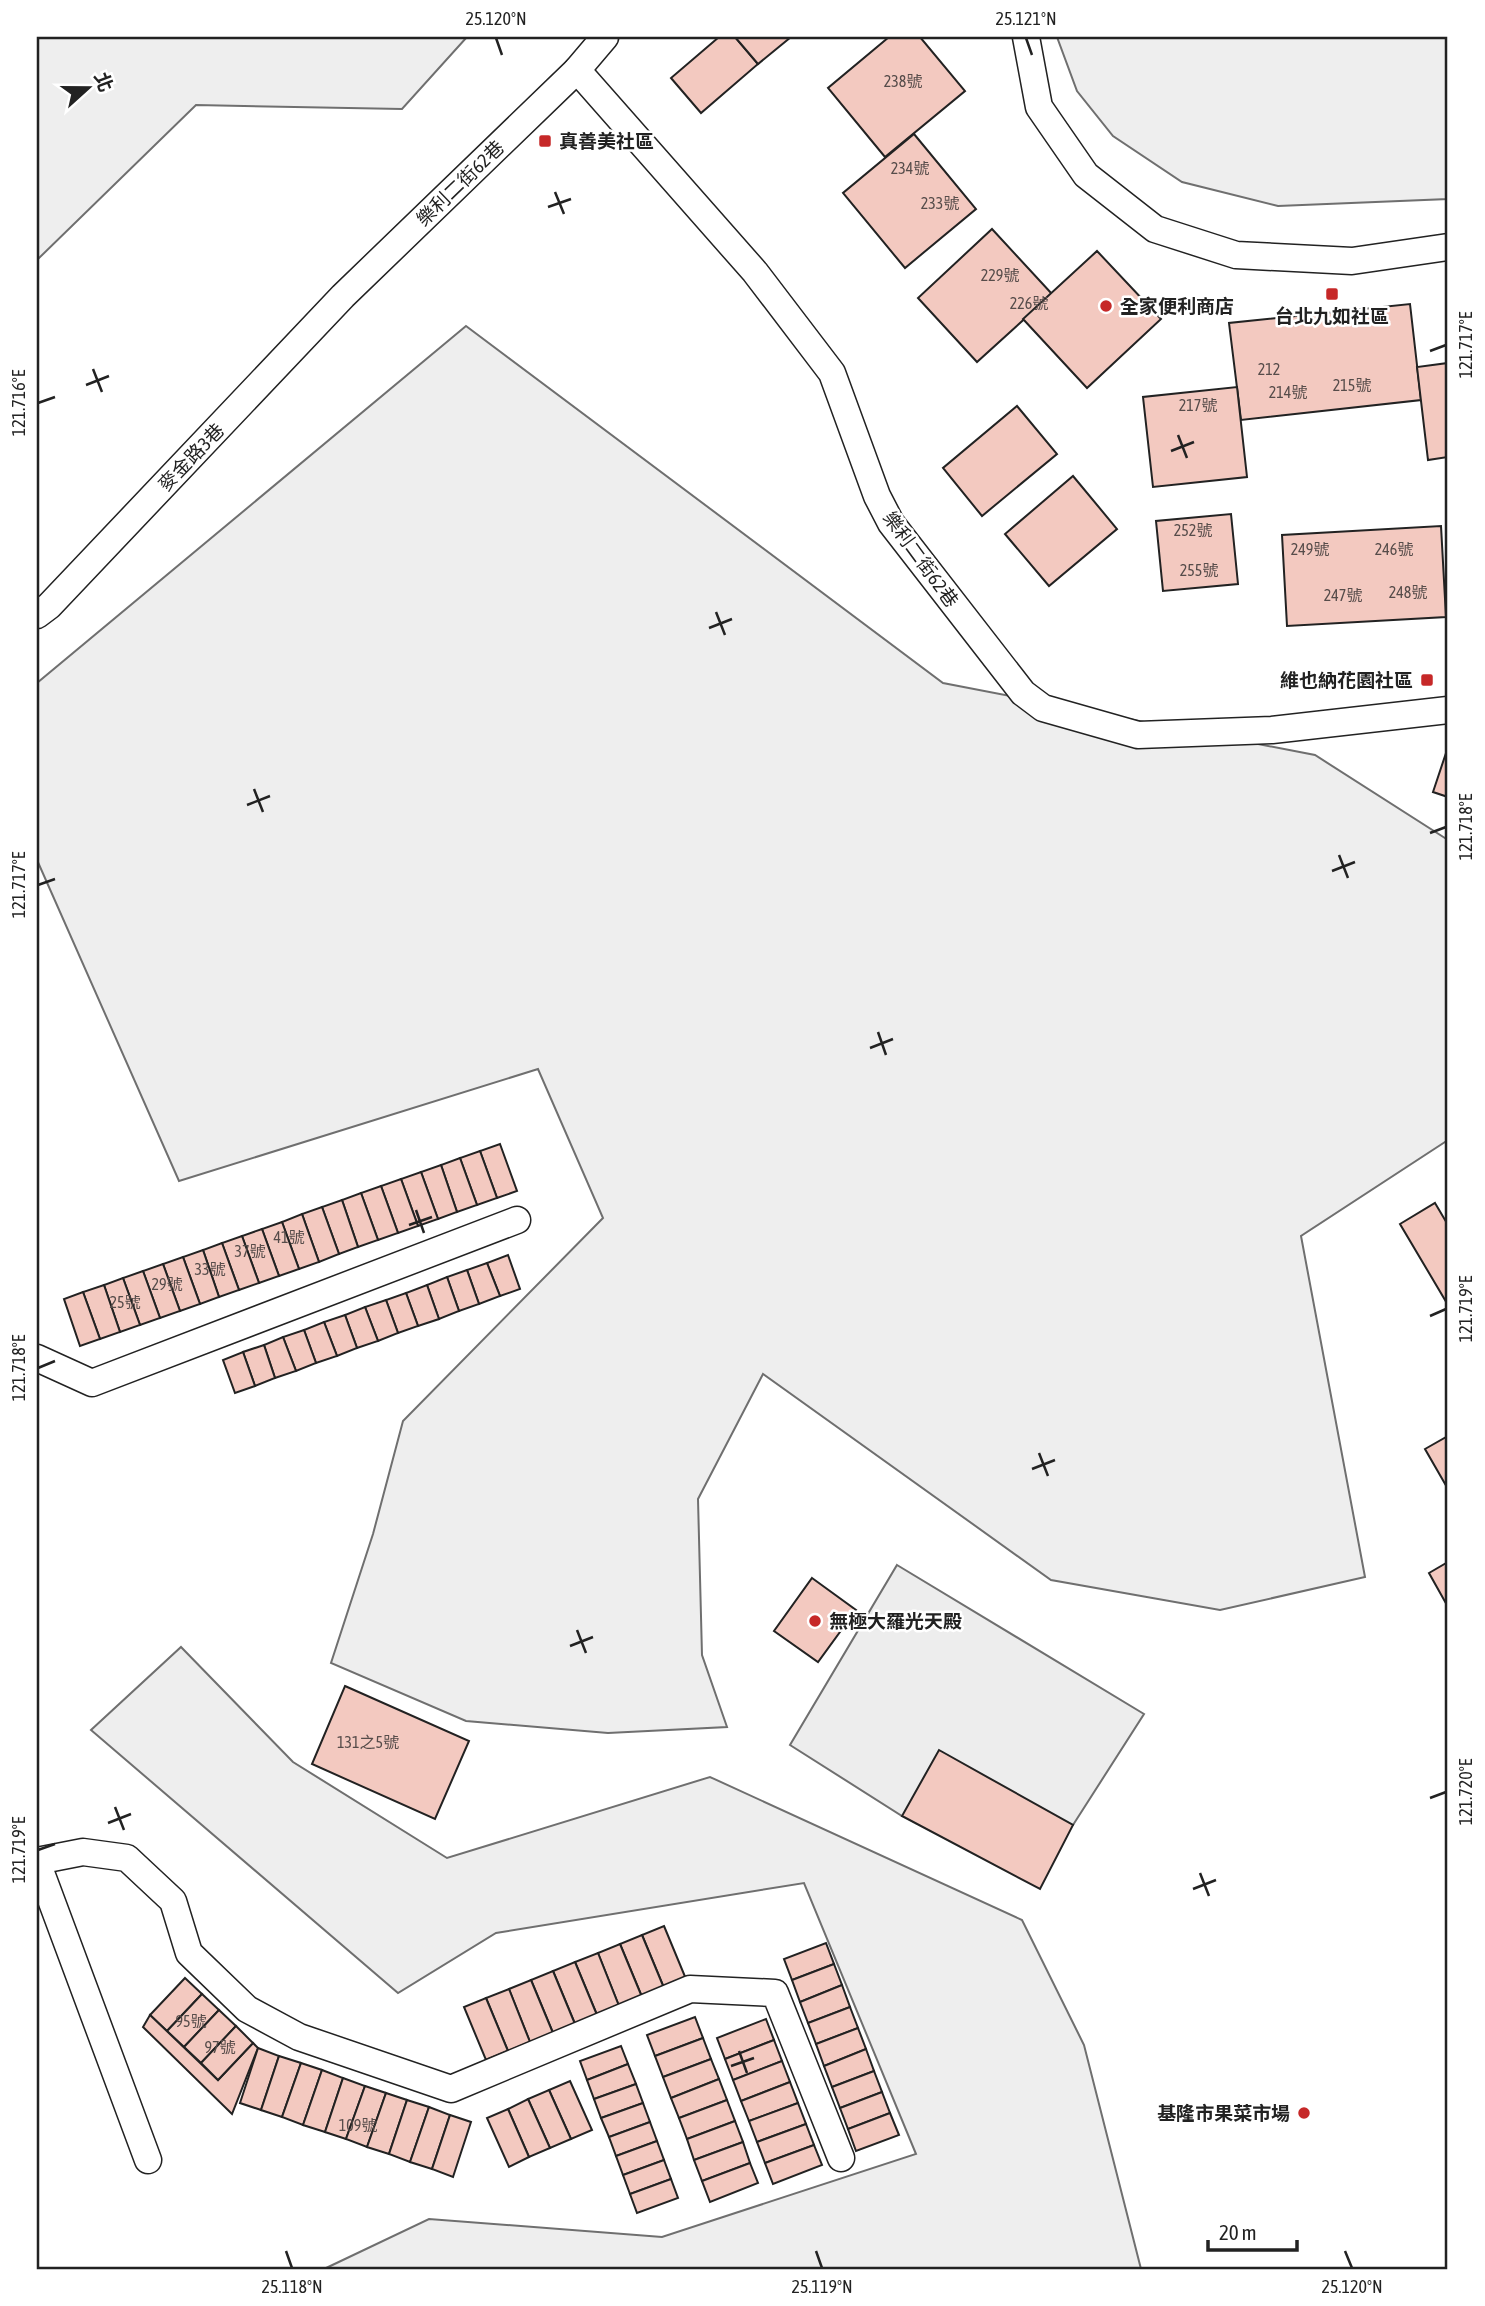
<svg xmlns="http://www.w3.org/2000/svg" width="1485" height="2306" font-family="'Asap Condensed','Noto Sans TC',sans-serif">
  <rect width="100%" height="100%" fill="#fff"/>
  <g fill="#eee" stroke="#6f6f6f" stroke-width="2">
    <polygon points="37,37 467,37 402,109 196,105 37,260"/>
    <polygon points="1057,37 1448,37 1446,117 1448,199 1278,206 1182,182 1113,136 1077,91"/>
    <polygon points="466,326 943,683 1315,755 1448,840 1448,1140 1301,1236 1365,1577 1220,1610 1051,1580 763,1374 698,1499 702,1655 727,1727 608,1733 466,1721 331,1663 373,1534 403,1421 603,1218 538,1069 179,1181 37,860 37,683"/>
    <polygon points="181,1647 293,1762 447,1858 710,1777 1022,1920 1084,2045 1141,2269 324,2269 429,2219 662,2237 916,2154 804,1883 496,1933 398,1993 91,1730"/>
  </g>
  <polygon fill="#ededed" stroke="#6f6f6f" stroke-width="2" points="897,1565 1144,1714 1073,1825 902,1816 790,1745"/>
  <g fill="#f3c9c0" stroke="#222" stroke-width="2">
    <polygon points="719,37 735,37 758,64 701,113 671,78"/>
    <polygon points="735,37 791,37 758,64"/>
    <polygon points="889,37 920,37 965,91 885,157 828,88"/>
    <polygon points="914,134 976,209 905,268 843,193"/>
    <polygon points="992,229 1052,294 977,362 918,298"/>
    <polygon points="1097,251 1161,319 1087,388 1023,319"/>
    <polygon points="1410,304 1421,400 1241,420 1229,323"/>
    <polygon points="1448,363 1448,457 1428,460 1417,367"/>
    <polygon points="1237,387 1247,477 1153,487 1143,397"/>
    <polygon points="1017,406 1057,454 982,516 943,468"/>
    <polygon points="1073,476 1117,529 1049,586 1005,534"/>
    <polygon points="1231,514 1238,584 1163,591 1156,521"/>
    <polygon points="1441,526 1446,617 1287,626 1282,535"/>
    <polygon points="1448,747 1448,797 1433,792"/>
    <polygon points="500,1144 517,1191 497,1198 480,1151"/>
    <polygon points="480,1151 497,1198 477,1205 460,1158"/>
    <polygon points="460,1158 477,1205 457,1212 441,1165"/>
    <polygon points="441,1165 457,1212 438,1219 421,1172"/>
    <polygon points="421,1172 438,1219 418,1226 401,1179"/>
    <polygon points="401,1179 418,1226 398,1233 381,1186"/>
    <polygon points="381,1186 398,1233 378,1240 361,1193"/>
    <polygon points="361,1193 378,1240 358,1247 342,1200"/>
    <polygon points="342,1200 358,1247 339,1254 322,1207"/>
    <polygon points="1435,1203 1448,1225 1448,1305 1400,1224"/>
    <polygon points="322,1207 339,1254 319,1262 302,1214"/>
    <polygon points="302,1214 319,1262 299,1269 282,1222"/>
    <polygon points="282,1222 299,1269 279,1276 262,1229"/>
    <polygon points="262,1229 279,1276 259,1283 242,1236"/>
    <polygon points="242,1236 259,1283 239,1290 222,1243"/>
    <polygon points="222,1243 239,1290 219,1297 203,1250"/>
    <polygon points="203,1250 219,1297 200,1304 183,1257"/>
    <polygon points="508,1255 520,1289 500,1296 487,1263"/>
    <polygon points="183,1257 200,1304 180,1311 163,1264"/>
    <polygon points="487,1263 500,1296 479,1304 467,1270"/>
    <polygon points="163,1264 180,1311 160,1318 143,1271"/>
    <polygon points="467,1270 479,1304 459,1311 447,1277"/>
    <polygon points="143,1271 160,1318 140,1325 123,1278"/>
    <polygon points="447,1277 459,1311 439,1319 427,1285"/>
    <polygon points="123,1278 140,1325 120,1332 104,1285"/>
    <polygon points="104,1285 120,1332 100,1339 83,1292"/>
    <polygon points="427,1285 439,1319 418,1326 406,1293"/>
    <polygon points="83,1292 100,1339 80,1346 64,1299"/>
    <polygon points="406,1293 418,1326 398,1333 386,1300"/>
    <polygon points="386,1300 398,1333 378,1341 365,1307"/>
    <polygon points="365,1307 378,1341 357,1348 345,1315"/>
    <polygon points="345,1315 357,1348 337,1356 324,1322"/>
    <polygon points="324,1322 337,1356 316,1363 304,1330"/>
    <polygon points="304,1330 316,1363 296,1371 283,1337"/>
    <polygon points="283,1337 296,1371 275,1378 264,1345"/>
    <polygon points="264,1345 275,1378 255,1386 243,1352"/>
    <polygon points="243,1352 255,1386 235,1393 223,1360"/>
    <polygon points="1448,1436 1448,1489 1425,1449"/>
    <polygon points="1448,1562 1448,1607 1429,1573"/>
    <polygon points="812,1578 856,1610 818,1662 774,1631"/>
    <polygon points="345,1686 469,1741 435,1819 312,1764"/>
    <polygon points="939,1750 1073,1825 1040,1889 902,1816"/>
    <polygon points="664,1926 686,1979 664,1988 642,1935"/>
    <polygon points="642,1935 664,1988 642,1997 620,1944"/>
    <polygon points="826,1943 834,1964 792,1980 784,1959"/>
    <polygon points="620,1944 642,1997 619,2006 598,1953"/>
    <polygon points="598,1953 619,2006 597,2015 575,1962"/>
    <polygon points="575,1962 597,2015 575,2024 553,1971"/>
    <polygon points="834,1964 842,1985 800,2002 792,1980"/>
    <polygon points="553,1971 575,2024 553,2033 531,1980"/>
    <polygon points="185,1978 202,1994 167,2031 150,2015"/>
    <polygon points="531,1980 553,2033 530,2042 509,1989"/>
    <polygon points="842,1985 850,2007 808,2023 800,2002"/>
    <polygon points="509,1989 530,2042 508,2051 486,1998"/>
    <polygon points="202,1994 219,2010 184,2047 167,2031"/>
    <polygon points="486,1998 508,2051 486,2060 464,2007"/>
    <polygon points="850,2007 858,2028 816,2044 808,2023"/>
    <polygon points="219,2010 236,2026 201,2063 184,2047"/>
    <polygon points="150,2015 218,2080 253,2043 258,2048 232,2114 143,2027"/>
    <polygon points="695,2017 703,2038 655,2056 647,2035"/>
    <polygon points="766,2019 774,2040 725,2059 717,2038"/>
    <polygon points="236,2026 253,2043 218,2080 201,2063"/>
    <polygon points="858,2028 866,2049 824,2066 816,2044"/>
    <polygon points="703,2038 711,2059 663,2077 655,2056"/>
    <polygon points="774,2040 782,2061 733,2080 725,2059"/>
    <polygon points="621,2046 628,2064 587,2080 580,2061"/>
    <polygon points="258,2048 279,2056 261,2110 240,2103"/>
    <polygon points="866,2049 874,2071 832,2087 824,2066"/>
    <polygon points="279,2056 301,2063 282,2117 261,2110"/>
    <polygon points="711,2059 719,2079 671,2098 663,2077"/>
    <polygon points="782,2061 790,2082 741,2101 733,2080"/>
    <polygon points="301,2063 322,2070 303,2125 282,2117"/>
    <polygon points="628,2064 636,2084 594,2099 587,2080"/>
    <polygon points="322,2070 343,2078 325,2132 303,2125"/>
    <polygon points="874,2071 882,2092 840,2108 832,2087"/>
    <polygon points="343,2078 365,2086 346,2139 325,2132"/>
    <polygon points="719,2079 727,2100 679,2118 671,2098"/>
    <polygon points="570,2081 592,2130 571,2139 549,2090"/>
    <polygon points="790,2082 798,2103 749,2121 741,2101"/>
    <polygon points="636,2084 643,2103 601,2118 594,2099"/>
    <polygon points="365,2086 386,2093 367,2147 346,2139"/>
    <polygon points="549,2090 571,2139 550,2148 528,2099"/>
    <polygon points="882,2092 890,2113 848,2129 840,2108"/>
    <polygon points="386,2093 407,2100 389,2154 367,2147"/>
    <polygon points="528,2099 550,2148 529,2157 508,2109"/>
    <polygon points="407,2100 429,2107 410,2162 389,2154"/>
    <polygon points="727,2100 735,2121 687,2139 679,2118"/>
    <polygon points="643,2103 650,2122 609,2137 601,2118"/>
    <polygon points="798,2103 806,2124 757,2142 749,2121"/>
    <polygon points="429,2107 450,2115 432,2169 410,2162"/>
    <polygon points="508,2109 529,2157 509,2167 487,2118"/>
    <polygon points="890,2113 899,2135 856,2151 848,2129"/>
    <polygon points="450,2115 471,2122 453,2177 432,2169"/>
    <polygon points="735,2121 743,2142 694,2160 687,2139"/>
    <polygon points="650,2122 657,2141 616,2156 609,2137"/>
    <polygon points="806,2124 814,2145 765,2163 757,2142"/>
    <polygon points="657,2141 664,2160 623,2175 616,2156"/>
    <polygon points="743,2142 750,2163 702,2181 694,2160"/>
    <polygon points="814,2145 822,2165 773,2184 765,2163"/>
    <polygon points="664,2160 671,2179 630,2194 623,2175"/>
    <polygon points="750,2163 758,2183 710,2202 702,2181"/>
    <polygon points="671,2179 678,2198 637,2213 630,2194"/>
  </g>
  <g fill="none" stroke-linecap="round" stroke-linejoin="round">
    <defs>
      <g id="street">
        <polyline points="1026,37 1039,107 1086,175 1155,229 1236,255 1352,261 1448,247"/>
        <polyline points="577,70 755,272 832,373 877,496 891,523 1023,693 1043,708 1138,735 1272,730 1448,710"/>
        <polyline points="37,615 49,606 343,296 577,70 605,37"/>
        <polyline points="37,1358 92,1383 517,1220"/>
        <polyline points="37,1861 83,1852 127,1858 173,1901 189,1953 247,2009 299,2037 451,2089 690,1989 775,1993 841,2158"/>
        <polyline points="37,1862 148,2160"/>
      </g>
    </defs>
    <use href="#street" stroke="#222" stroke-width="29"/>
    <use href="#street" stroke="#fff" stroke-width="26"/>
  </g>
  <path fill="none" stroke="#222" stroke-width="2.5" d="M496,38L502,55M1026,38L1032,55M555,192L564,214M548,207L571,199M1430,351L1446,345M93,369L102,392M86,385L109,376M38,403L55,397M1178,435L1187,458M1171,451L1194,442M716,612L725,635M709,628L732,619M254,789L263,812M247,805L270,796M1430,833L1446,827M1339,855L1348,878M1332,871L1355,862M38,885L55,879M878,1032L886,1055M870,1048L893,1039M416,1210L424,1233M409,1225L432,1217M1430,1316L1446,1309M38,1368L55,1361M1039,1453L1048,1476M1032,1469L1055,1460M577,1630L586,1653M570,1646L593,1637M1430,1798L1446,1792M115,1807L124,1830M108,1823L131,1814M38,1850L55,1844M1200,1873L1209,1896M1193,1889L1216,1880M739,2051L747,2073M731,2066L754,2058M286,2251L292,2268M816,2251L822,2268M1345,2251L1352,2268"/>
  <g fill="#c62828" stroke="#fff" stroke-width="2.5">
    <rect x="538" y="134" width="14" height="14" rx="3.5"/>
    <rect x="1325" y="287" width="14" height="14" rx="3.5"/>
    <circle cx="1106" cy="306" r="7"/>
    <rect x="1420" y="673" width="14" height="14" rx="3.5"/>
    <circle cx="815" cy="1621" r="7"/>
    <circle cx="1304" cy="2113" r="7"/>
  </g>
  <g text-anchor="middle" stroke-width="5" stroke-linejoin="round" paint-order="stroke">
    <g font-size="16" fill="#564c4a">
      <text x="903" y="87">238號</text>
      <text x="910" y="174">234號</text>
      <text x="940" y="209">233號</text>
      <text x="1000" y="281">229號</text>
      <text x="1029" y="309">226號</text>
      <text x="1269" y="375">212</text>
      <text x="1352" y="391">215號</text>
      <text x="1288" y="398">214號</text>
      <text x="1198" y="411">217號</text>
      <text x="1193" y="536">252號</text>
      <text x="1310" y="555">249號</text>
      <text x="1394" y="555">246號</text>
      <text x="1199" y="576">255號</text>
      <text x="1408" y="598">248號</text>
      <text x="1343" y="601">247號</text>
      <text x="289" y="1243">41號</text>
      <text x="250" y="1257">37號</text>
      <text x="210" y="1275">33號</text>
      <text x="167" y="1290">29號</text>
      <text x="125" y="1308">25號</text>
      <text x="368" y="1748">131之5號</text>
      <text x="191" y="2027">95號</text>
      <text x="220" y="2053">97號</text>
      <text x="358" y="2131">109號</text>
    </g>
    <g font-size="19" font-weight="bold" fill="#222" stroke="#fff" text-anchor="start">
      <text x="559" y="148">真善美社區</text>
      <text x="1120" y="313">全家便利商店</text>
      <text x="1332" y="323" text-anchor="middle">台北九如社區</text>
      <text x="1413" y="687" text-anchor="end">維也納花園社區</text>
      <text x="829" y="1628">無極大羅光天殿</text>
      <text x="1290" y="2120" text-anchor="end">基隆市果菜市場</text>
    </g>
    <g font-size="19" fill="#222" stroke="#fff">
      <text transform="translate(460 183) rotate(-44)" y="7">樂利二街62巷</text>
      <text transform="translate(191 457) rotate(-46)" y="7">麥金路3巷</text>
      <text transform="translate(921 559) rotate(54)" y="7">樂利二街62巷</text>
    </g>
  </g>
  <rect width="1485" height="2306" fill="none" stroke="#ffffff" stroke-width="77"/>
  <g transform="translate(88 88) rotate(69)" stroke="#ffffff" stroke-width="5" paint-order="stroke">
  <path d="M0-5L12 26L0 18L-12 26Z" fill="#222222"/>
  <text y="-10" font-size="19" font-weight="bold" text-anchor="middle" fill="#222222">北</text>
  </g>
  <path d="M1208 2240v10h89v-10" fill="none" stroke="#222222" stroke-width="3.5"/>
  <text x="1219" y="2240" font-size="21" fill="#222222" stroke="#ffffff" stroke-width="5" paint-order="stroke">20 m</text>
  <rect x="38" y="38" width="1408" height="2230" fill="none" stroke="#222" stroke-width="2.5"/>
  <g font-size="18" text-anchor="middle" fill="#222">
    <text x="496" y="25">25.120°N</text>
    <text x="1026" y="25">25.121°N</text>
    <text transform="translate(1466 345) rotate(-90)" y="6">121.717°E</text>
    <text transform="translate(19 403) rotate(-90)" y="6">121.716°E</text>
    <text transform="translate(1466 827) rotate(-90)" y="6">121.718°E</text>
    <text transform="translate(19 885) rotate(-90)" y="6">121.717°E</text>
    <text transform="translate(1466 1309) rotate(-90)" y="6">121.719°E</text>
    <text transform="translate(19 1368) rotate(-90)" y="6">121.718°E</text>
    <text transform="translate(1466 1792) rotate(-90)" y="6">121.720°E</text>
    <text transform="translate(19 1850) rotate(-90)" y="6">121.719°E</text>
    <text x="292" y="2293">25.118°N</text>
    <text x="822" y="2293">25.119°N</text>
    <text x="1352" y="2293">25.120°N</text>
  </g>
</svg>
